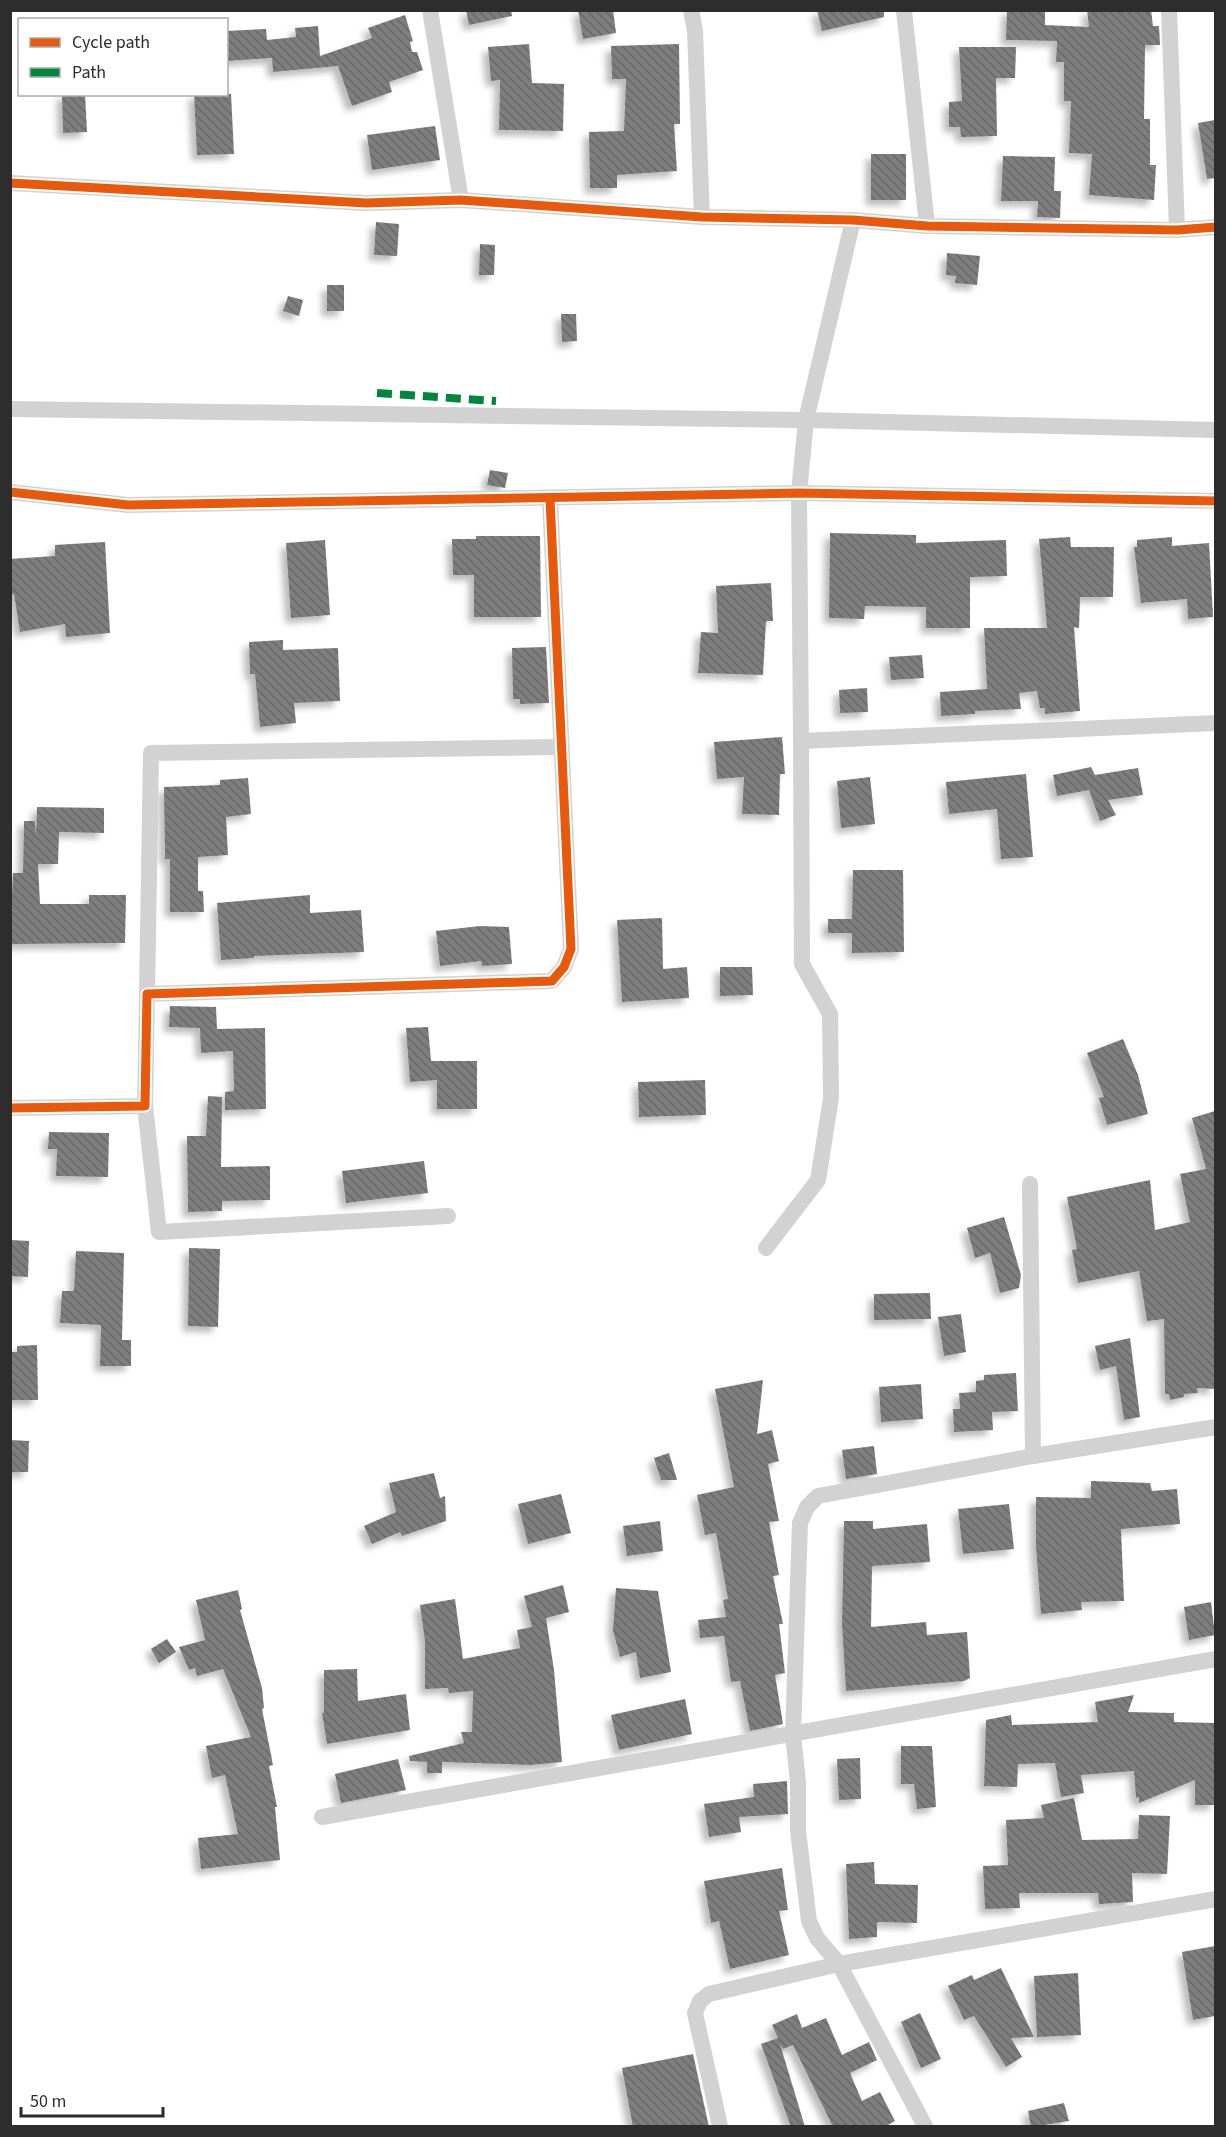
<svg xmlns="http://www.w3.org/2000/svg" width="1226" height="2137" font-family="'Source Sans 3',sans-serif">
  <defs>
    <pattern id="building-back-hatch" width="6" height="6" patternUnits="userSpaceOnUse" patternTransform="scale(1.5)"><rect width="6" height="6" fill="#7e7e7e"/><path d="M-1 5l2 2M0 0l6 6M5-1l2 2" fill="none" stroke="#686868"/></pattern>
    <filter id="shadow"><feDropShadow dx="-5.5" dy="5.5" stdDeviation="3" flood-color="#0004"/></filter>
  </defs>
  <rect width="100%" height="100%" fill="#fff"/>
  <g fill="url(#building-back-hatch)" filter="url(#shadow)">
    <polygon points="466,10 511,10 512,16 469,25"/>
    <polygon points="578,10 613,10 616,33 583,39"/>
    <polygon points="817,10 884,10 884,17 822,31"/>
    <polygon points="1007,10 1045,10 1045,25 1089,27 1087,10 1151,10 1153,26 1159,26 1160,45 1145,45 1144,119 1150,119 1150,165 1156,165 1154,200 1089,195 1092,154 1069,153 1071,101 1064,101 1064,62 1056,62 1057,41 1006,40"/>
    <polygon points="405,15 413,41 410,42 412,52 417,52 423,70 389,82 392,92 352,106 338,66 273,72 272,58 226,61 226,31 266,29 267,40 296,37 295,28 318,26 320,56 372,38 368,28"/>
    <polygon points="529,44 532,83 564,84 563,131 499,130 500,80 491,81 488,47"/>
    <polygon points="679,44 680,124 674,124 677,171 617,175 617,188 590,188 589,132 624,131 626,79 612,79 611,46"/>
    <polygon points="959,47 1016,47 1015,78 996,78 997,136 961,137 960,127 949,127 949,102 962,101"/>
    <polygon points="62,94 85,94 87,132 63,133"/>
    <polygon points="194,94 231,94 234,154 197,155"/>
    <polygon points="1215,120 1215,178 1207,179 1198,123"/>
    <polygon points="435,126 440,160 372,170 367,135"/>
    <rect x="871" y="154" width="35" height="46"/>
    <polygon points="1003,156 1055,157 1054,191 1061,191 1060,218 1037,217 1038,201 1001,201"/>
    <polygon points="376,222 399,224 397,256 374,255"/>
    <polygon points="480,244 495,245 494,275 479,275"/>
    <polygon points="947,253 980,256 977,285 955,283 956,276 946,275"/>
    <rect x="327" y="285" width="17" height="26"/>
    <polygon points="288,296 303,300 299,316 283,311"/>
    <polygon points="561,314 576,314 577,341 562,342"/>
    <polygon points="490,470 508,473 505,488 487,485"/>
    <polygon points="830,533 916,535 916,543 1006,540 1007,576 970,577 970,628 926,628 926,607 865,606 864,619 829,618"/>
    <polygon points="476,536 540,536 541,617 474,617 474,575 453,575 452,539 476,539"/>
    <polygon points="1070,537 1071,547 1114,547 1113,597 1080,597 1079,628 1074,627 1080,711 1045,714 1045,708 1040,708 1037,691 1019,693 1021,709 975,711 975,714 941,716 940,692 987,689 984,628 1047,628 1039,539"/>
    <polygon points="1172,537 1172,546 1209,543 1213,617 1188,619 1187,599 1141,603 1134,547 1137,547 1137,540"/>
    <polygon points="325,540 330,615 291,618 286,543"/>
    <polygon points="105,542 110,633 66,637 65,624 20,632 14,594 11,594 10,559 55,556 55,545"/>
    <polygon points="771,583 773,621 766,621 763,675 698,673 701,632 718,633 716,586"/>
    <polygon points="283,640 283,650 338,648 340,701 294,703 296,723 260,727 255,674 250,674 249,642"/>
    <polygon points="546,647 549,703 520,704 520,699 513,699 512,648"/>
    <polygon points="922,655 924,678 891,680 889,657"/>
    <polygon points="867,688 868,712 840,713 839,690"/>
    <polygon points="782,737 785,774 780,774 779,815 742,814 744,777 717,779 714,742"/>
    <polygon points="1091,767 1095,775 1138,768 1143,795 1108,800 1116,815 1100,821 1089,790 1057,796 1053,775"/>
    <polygon points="1026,774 1033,857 1001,859 997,809 949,814 946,782"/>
    <polygon points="870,777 875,824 841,828 837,781"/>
    <polygon points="248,778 251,814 226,817 228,855 198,857 198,891 203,891 204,912 170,912 170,859 165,859 164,787 220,785 220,780"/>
    <polygon points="37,807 104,808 104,833 59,832 58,864 38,864 40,904 89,904 89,895 126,895 125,943 10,944 13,873 23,873 24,821 35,821 36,836"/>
    <polygon points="853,870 903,870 904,952 852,953 852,933 828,933 828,919 852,919"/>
    <polygon points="310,895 310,913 361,910 364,952 254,956 254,958 221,960 217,903"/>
    <polygon points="662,918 663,969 687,967 689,998 622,1002 617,920"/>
    <polygon points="480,926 509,927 512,964 482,966 481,961 440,966 436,931"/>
    <polygon points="720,967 752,967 753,995 720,996"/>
    <polygon points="170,1006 216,1007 217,1029 265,1028 266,1109 225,1110 225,1092 234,1091 233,1051 201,1053 200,1028 169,1027"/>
    <polygon points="428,1027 431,1061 477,1061 477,1109 437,1109 437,1080 410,1082 406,1028"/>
    <polygon points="1123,1039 1138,1075 1148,1114 1107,1125 1099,1098 1104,1097 1087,1053"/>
    <polygon points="705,1080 706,1115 639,1117 638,1082"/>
    <polygon points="208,1096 222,1097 221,1167 270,1166 270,1200 222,1201 222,1211 188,1212 187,1136 206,1136"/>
    <polygon points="1215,1111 1215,1389 1197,1388 1198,1393 1184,1394 1184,1397 1170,1400 1169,1394 1165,1394 1164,1319 1147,1321 1139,1271 1078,1283 1072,1250 1077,1249 1067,1197 1150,1180 1155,1230 1190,1222 1180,1174 1206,1169 1192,1118"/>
    <polygon points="49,1132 109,1133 108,1177 56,1176 57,1149 48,1149"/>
    <polygon points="424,1161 428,1193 346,1203 342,1171"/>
    <polygon points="1004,1217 1021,1275 1019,1288 1000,1293 990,1253 975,1258 967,1228"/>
    <polygon points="10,1240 29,1241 28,1277 10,1276"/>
    <polygon points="189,1248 220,1249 218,1327 188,1326"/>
    <polygon points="76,1251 124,1253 122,1340 131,1340 131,1366 100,1366 101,1325 60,1323 62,1291 74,1291"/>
    <polygon points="930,1293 931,1319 874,1320 874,1294"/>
    <polygon points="961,1314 966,1352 944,1356 938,1317"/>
    <polygon points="1130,1338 1140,1417 1124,1420 1116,1366 1100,1370 1095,1346"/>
    <polygon points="37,1345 38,1400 10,1400 12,1352 17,1352 17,1346"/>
    <polygon points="1016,1373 1018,1411 992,1412 993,1430 954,1432 953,1409 960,1409 959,1393 976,1392 976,1381 984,1380 984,1375"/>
    <polygon points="763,1380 757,1434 772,1430 779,1461 768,1464 779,1521 769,1522 779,1575 773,1576 783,1624 779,1624 785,1673 775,1675 783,1724 750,1731 740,1681 731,1682 724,1636 700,1638 698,1620 726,1617 723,1600 728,1599 716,1533 705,1535 697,1495 734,1487 715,1389"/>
    <polygon points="921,1384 923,1419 881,1422 879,1387"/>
    <polygon points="10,1440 29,1441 28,1472 10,1472"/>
    <polygon points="874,1446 877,1474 846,1479 842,1450"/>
    <polygon points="669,1453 677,1480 661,1480 654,1458"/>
    <polygon points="434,1473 440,1498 445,1496 446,1521 402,1536 400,1532 372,1544 364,1526 396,1512 389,1483"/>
    <polygon points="1091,1481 1150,1483 1152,1491 1177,1489 1180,1524 1121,1529 1124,1601 1081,1602 1082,1610 1041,1614 1036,1547 1036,1497 1091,1498"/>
    <polygon points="561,1494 571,1533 528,1544 518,1504"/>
    <polygon points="1009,1504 1014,1549 963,1554 958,1509"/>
    <polygon points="660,1521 663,1551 627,1556 623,1526"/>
    <polygon points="844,1521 873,1521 873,1529 927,1524 930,1562 872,1566 871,1627 926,1622 927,1635 967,1632 970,1678 964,1681 846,1691 842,1624"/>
    <polygon points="563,1585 569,1612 546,1618 554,1670 562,1762 531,1765 442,1762 442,1773 427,1773 427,1762 410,1761 409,1756 464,1743 461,1732 472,1732 473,1691 449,1693 448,1688 425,1689 425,1641 420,1605 455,1599 463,1659 520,1648 517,1630 532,1627 524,1596"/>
    <polygon points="616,1588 658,1591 671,1672 640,1678 636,1652 620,1657 613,1630"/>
    <polygon points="238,1590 242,1609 240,1610 262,1688 264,1708 262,1709 273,1765 269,1766 277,1807 275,1807 280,1860 201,1869 198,1838 238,1834 225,1775 212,1778 206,1746 251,1737 223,1669 197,1676 195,1668 189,1670 179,1647 205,1640 196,1600"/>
    <polygon points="1211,1602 1215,1635 1189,1640 1184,1607"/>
    <polygon points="167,1639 176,1652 159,1663 151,1649"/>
    <polygon points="357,1669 358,1701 406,1694 410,1730 327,1744 322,1713 324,1713 324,1670"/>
    <polygon points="1134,1695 1128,1712 1174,1713 1174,1722 1215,1723 1215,1805 1195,1805 1195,1780 1139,1803 1139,1797 1136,1798 1134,1771 1081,1775 1084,1793 1061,1797 1055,1763 1018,1764 1017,1787 984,1786 986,1720 1011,1715 1012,1725 1098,1722 1095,1702"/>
    <polygon points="685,1699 692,1734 619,1750 611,1715"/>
    <polygon points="901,1746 932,1746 936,1807 917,1809 914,1784 901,1784"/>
    <polygon points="860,1758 861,1799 839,1800 837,1759"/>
    <polygon points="398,1759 406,1790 341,1803 335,1774"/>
    <polygon points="787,1781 788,1814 739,1817 741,1832 709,1837 704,1804 754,1797 753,1784"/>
    <polygon points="1074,1798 1082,1840 1138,1839 1139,1815 1170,1816 1167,1874 1132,1873 1133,1902 1099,1904 1098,1893 1019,1893 1020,1908 985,1909 983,1866 1008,1865 1006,1820 1044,1818 1041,1805"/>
    <polygon points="874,1862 875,1884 918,1885 917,1923 877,1922 877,1937 849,1939 846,1864"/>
    <polygon points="782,1868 788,1910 779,1911 789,1955 730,1969 719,1921 711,1923 704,1881"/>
    <polygon points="1215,1946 1215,2016 1193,2020 1182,1952"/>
    <polygon points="1001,1968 1034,2037 1011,2038 1022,2057 1006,2067 974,2016 964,2020 948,1986 972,1975 974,1980"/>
    <polygon points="1078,1973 1081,2035 1037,2037 1034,1976"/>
    <polygon points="920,2013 941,2059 921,2068 901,2022"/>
    <polygon points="797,2014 802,2028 826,2018 842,2055 869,2042 877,2060 850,2073 862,2101 880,2092 895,2121 884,2127 833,2127 793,2045 783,2049 780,2044 805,2127 791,2127 761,2044 778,2038 772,2025"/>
    <polygon points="693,2054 709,2127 633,2127 622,2068"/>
    <polygon points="1064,2103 1069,2121 1031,2127 1028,2111"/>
  </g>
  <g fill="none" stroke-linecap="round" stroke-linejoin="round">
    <g stroke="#d2d2d2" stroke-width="16">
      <polyline points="430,10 461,200"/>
      <polyline points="691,10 695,31 702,217"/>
      <polyline points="904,10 927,226"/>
      <polyline points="1169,10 1177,230"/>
      <polyline points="10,183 366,203 461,200 702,217 853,220 927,226 1177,230 1216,227"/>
      <polyline points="10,409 806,420 853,220"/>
      <polyline points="1216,430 806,420 799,493 801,741 1216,723"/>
      <polyline points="10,492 128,505 799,493 1216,501"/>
      <polyline points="147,994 151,753 561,747"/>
      <polyline points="145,1106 159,1232 448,1216"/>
      <polyline points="10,1108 145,1106 147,994 552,981 564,967 571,949 550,499"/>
      <polyline points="1030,1184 1033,1456"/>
      <polyline points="766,1248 818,1180 831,1098 830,1014 802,964 801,741"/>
      <polyline points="322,1817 1216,1659"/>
      <polyline points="720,2126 695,2013 700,2001 709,1994 839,1964 1216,1899"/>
      <polyline points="925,2126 839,1964 817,1938 809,1921 798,1831 798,1782 793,1735 800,1523 807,1507 818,1496 1033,1456 1216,1427"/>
    </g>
    <polyline stroke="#00873e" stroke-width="8" stroke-dasharray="15 8" stroke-linecap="butt" points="377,393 496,401"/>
    <defs>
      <g id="cycleway">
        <polyline points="10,183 366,203 461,200 702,217 853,220 927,226 1177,230 1216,227"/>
        <polyline points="10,492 128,505 799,493 1216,501"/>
        <polyline points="10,1108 145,1106 147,994 552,981 564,967 571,949 550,499"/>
      </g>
    </defs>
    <use href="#cycleway" stroke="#fff" stroke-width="13"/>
    <use href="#cycleway" stroke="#e8590c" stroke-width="9"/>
  </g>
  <rect width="1226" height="2137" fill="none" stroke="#2d2d2d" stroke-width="24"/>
  <rect x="18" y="18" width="210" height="78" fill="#ffffff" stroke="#ababab" stroke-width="1.5"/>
  <rect x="30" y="38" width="30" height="9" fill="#e8590c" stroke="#ababab" stroke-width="1.5"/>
  <text x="72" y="48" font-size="18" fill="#2d2d2d">Cycle path</text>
  <rect x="30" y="68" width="30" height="9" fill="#00873e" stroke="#ababab" stroke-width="1.5"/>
  <text x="72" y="78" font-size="18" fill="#2d2d2d">Path</text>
  <path d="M21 2107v9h142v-9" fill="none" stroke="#2d2d2d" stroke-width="3"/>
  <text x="30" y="2107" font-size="18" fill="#2d2d2d" stroke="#ffffff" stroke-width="4.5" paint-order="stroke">50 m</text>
</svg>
